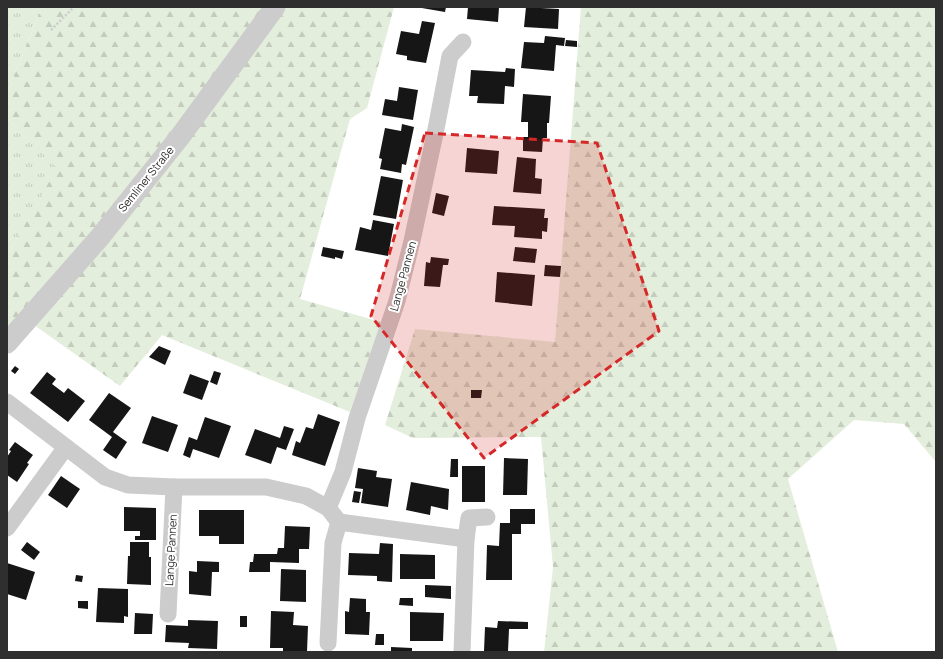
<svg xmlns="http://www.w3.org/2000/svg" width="943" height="659" font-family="Manrope,sans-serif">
  <defs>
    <pattern id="grass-tufts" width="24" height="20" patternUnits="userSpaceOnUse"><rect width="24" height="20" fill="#e4eedc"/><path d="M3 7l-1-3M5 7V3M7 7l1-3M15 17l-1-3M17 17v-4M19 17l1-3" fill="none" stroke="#c4ccbd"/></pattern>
    <pattern id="forest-firs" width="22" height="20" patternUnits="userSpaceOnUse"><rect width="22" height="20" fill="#e4eedc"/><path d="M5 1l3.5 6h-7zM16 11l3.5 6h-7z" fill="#c4ccbd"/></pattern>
  </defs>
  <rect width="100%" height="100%" fill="#fff"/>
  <g fill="url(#grass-tufts)">
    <polygon points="7,7 42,7 7,93"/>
    <polygon points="7,118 58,168 7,256"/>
  </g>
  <g fill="url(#forest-firs)">
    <polygon points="42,7 264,7 118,203 7,332 7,256 57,168 7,118 7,93"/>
    <polygon points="286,7 394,7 367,108 350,119 300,299 381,322 350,412 162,335 120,386 34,325 188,141"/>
    <polygon points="581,7 936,7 936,462 904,424 854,420 788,479 838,652 544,652 553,567 541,437 413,438 385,425 415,329 555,342"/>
  </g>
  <g fill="#161616">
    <polygon points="416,7 446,7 445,12"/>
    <polygon points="468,7 499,7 498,22 467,19"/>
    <polygon points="526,7 541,7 541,8 559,9 558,29 524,27"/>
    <polygon points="422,21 435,23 426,63 407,60 407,56 396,54 401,31 419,34"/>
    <polygon points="545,36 565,38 564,46 556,45 554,71 521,68 524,42 544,43"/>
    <polygon points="566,40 577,41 577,47 565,46"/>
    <polygon points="506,68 515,69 514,87 505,86 504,104 477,103 478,96 469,96 471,70 505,72"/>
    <polygon points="399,87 418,90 413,120 382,115 385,99 397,101"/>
    <polygon points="523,94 551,96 549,123 547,123 547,138 543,138 542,152 523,151 523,137 528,137 528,122 521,122"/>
    <polygon points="402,124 414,127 406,165 402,164 401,173 380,169 382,159 379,158 385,128 401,131"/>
    <polygon points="467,148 499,151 497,174 465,172"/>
    <polygon points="517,157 536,159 535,178 542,179 541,194 513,192"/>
    <polygon points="381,176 403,180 396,219 373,215"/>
    <polygon points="436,193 449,196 444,216 432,213"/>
    <polygon points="494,206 545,209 544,218 548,218 547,232 542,231 542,239 514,237 515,226 492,225"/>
    <polygon points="373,220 394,224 388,256 355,250 360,227 371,230"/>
    <polygon points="323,247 344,251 342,259 335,257 335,259 321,256"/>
    <polygon points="515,247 537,249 535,263 513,261"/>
    <polygon points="431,257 449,259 448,265 443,265 440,287 424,286 426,262 430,263"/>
    <polygon points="545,265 561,266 560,277 544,276"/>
    <polygon points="497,272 535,275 532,306 495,302"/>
    <polygon points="159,346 171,351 165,365 149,357"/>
    <polygon points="15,366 19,369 15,374 11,371"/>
    <polygon points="214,371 221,373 217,385 210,382"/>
    <polygon points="47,372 56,379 52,384 64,393 68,388 85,401 68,422 30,393"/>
    <polygon points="190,374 209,381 202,400 183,393"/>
    <polygon points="471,390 482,390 481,398 471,398"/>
    <polygon points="109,393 131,408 113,432 127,442 116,459 103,450 112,437 89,420"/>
    <polygon points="318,414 340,422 325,466 292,455 296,441 300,443 306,427 313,429"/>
    <polygon points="152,416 178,425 168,452 142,443"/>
    <polygon points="205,417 231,426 219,458 193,449 190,458 183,455 189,437 197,440"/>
    <polygon points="284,426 294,429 286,450 277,447 271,464 245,455 255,429 280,438"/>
    <polygon points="15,442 33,455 27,463 29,464 17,482 7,475 7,457 11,451 9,450"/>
    <polygon points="504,458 528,459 527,495 503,495"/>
    <polygon points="451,459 458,459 458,477 450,477"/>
    <rect x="462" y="466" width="23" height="36"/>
    <polygon points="358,468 377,471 376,477 392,479 388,507 361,503 363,489 355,488"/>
    <polygon points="61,476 80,489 67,508 48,495"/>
    <polygon points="411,482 449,489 448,510 431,506 430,515 406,510"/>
    <polygon points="354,491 361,492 359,503 352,502"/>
    <polygon points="124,507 156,508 156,540 135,540 135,536 140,536 140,531 124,531"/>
    <polygon points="510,509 535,509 535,524 521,524 521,534 512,534 512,580 486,580 487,545 499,546 500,523 510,523"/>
    <polygon points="199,510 244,510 244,544 219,544 219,536 199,536"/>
    <polygon points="285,526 310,527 309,549 299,549 299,563 270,562 270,572 249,572 250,562 253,562 254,554 277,554 278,548 284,548"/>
    <polygon points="27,542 40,552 34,560 21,550"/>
    <polygon points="130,542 149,542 149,557 151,557 151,585 127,584 128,556 130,556"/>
    <polygon points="380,543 393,544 392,582 377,581 377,576 348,575 349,553 379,554"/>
    <polygon points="400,554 435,555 435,579 400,579"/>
    <polygon points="197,561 219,562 219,572 212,572 211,596 189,594 189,571 197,572"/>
    <polygon points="7,563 35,572 26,600 7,594"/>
    <polygon points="281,569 306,570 306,602 280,601"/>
    <polygon points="76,575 83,576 82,582 75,581"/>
    <polygon points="425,585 451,586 451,599 425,597"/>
    <polygon points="98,588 128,589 128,617 124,616 124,623 96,622"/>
    <polygon points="350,598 366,599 366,612 370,612 369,635 345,634 345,611 349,612"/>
    <polygon points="400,598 413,598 413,606 399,605"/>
    <polygon points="78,601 88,601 88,609 78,608"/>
    <polygon points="271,611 294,612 293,625 308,626 307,652 283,652 283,648 270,648"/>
    <polygon points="410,612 444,613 443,641 410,641"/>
    <polygon points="135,613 153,614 152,634 134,634"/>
    <rect x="240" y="616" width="7" height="11"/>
    <polygon points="188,620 218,621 217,649 188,648 189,643 165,642 166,625 188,626"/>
    <polygon points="498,621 528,622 528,629 509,629 508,652 484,651 485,627 497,628"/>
    <polygon points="376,634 384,634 384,645 375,645"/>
    <polygon points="391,647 412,648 412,652 391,652"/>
  </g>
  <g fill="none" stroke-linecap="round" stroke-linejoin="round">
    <polyline stroke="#ccc" stroke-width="2.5" stroke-dasharray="2 2" stroke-linecap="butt" points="51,30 74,7"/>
    <g stroke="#ccc" stroke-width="17">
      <polyline points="7,402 105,477 128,485 174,487 266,487 306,496 328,508 339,522 466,539 462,652"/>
      <polyline points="328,508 343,472 357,418 397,301 412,241 436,129 450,56 463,42"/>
      <polyline points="7,528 66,447"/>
      <polyline points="466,539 469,518 487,517"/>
      <polyline points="168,614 174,487"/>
      <polyline points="328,643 333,543 339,522"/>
    </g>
    <polyline stroke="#ccc" stroke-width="21" points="7,343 100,237 179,138 275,7"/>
  </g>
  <path fill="#d62828" fill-opacity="0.2" stroke="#d62828" stroke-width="3" stroke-dasharray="8 5" stroke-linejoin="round" d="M425,133L597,143L659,331L484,458L371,316Z"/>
  <g text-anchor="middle" stroke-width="4" stroke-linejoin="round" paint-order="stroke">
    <g font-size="11" fill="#2f2f2f" stroke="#fff">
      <text transform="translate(146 179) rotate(-51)" y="4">Semliner Straße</text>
      <text transform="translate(403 276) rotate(-75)" y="4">Lange Pannen</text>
      <text transform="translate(171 550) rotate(-87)" y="4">Lange Pannen</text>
    </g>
  </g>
  <rect width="943" height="659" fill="none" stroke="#2f2f2f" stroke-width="16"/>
</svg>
